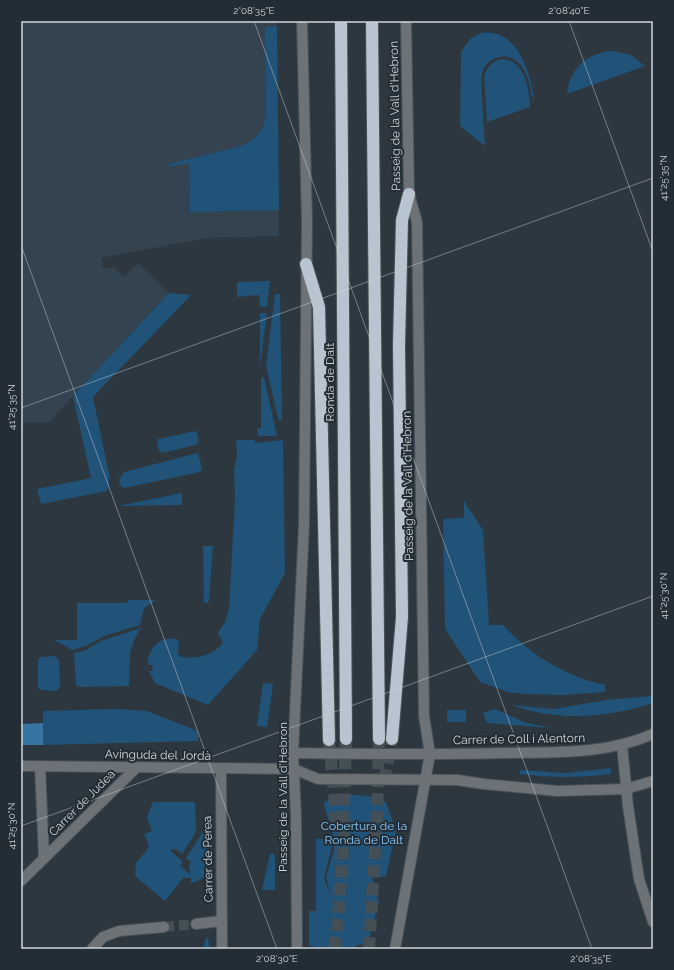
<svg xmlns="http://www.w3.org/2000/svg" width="674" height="970" font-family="Raleway,sans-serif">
  <rect width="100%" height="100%" fill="#2d373f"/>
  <polygon fill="#33434f" points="21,21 276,21 279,236 207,238 101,258 103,268 114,267 124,277 138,263 169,293 49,422 21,422"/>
  <g fill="#215277" fill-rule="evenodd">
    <path d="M277,26L279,210L190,212L189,163L169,167V164L241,146C256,140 265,129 266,113L265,27Z"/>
    <path d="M481,33C517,28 529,70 534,97H532C530,80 522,53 500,57C493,58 486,63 483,70C479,80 485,132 485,146L460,126L461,52L470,39Z"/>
    <path d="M613,51L631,55L645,66L567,94C570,67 587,53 613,51Z"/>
    <path d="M503,59C525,61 529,88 530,107L487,122L484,77C487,66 492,61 503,59Z"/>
    <polygon points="270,281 267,307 260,307 259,295 237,297 237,282"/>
    <polygon points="169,293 191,295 93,397 109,474 109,488 107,491 41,504 37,489 91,478 73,396"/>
    <polygon points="275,294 280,294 282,420 279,420 277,414 266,366"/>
    <polygon points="260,313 267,313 260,366"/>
    <polygon points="261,377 264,377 277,436 258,436 257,428 261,428"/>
    <polygon points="195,431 197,433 199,442 196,445 162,453 159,451 157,442 158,439"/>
    <path d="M236,440H255V443L283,440L285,573L260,619L257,650L208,705L155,683L149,671H153L152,665H148C147,648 162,634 179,640L178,653L181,657C197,659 212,656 223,643L218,633L225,622L229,609L235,498L234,471L237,455Z"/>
    <polygon points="198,453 202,469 200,472 124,488 120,486 119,479 124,472"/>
    <polygon points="182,493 182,505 118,506"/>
    <path d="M464,501L483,530L489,625H503C532,656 564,675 605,685V692L563,695L525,694L508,692L480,682L445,629L443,519L464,518Z"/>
    <polygon points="203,546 213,546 209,599 208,603 204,603"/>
    <polygon points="128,600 156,600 144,608 140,625 104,636 86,646 72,650 54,640 77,640 77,603 127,603"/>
    <polygon points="141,628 134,640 130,653 129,686 79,687 76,685 74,653 84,651 101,641"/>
    <polygon points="55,656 59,660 60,688 56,691 40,690 38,687 38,659 41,657"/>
    <polygon points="263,683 273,684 267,727 257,726"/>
    <path d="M653,696V703C607,718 558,722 512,705L554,709L606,700Z"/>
    <polygon points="114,709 147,711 198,731 198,741 43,745 43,711"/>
    <polygon points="495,709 524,722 550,728 487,723 483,713"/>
    <rect x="447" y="710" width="19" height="12"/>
    <path d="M611,768V774C580,778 551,778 520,774V770L566,773Z"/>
    <path d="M341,794L369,796L386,802L396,831L386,876L372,878L379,901L368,944L356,945L357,949H325L322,945V949H314V946H309V911H316V839H333C333,826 325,815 324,802ZM333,841L334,850L326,877L331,896L324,879Z"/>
    <path d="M153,802H195L196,832L182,854L176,849L170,850L183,862L180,866L190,874L189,865L191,862L186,858L203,832H208L209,869C205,877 200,881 191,883V878H183L165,901L135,876L136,863L147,850L149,845L144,834L152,831L147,817Z"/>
    <polygon points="270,854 274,854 275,856 275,890 262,890"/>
    <polygon points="206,937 208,938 210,949 203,949"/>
  </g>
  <polygon fill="#3874a2" points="43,723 43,745 21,745 21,724"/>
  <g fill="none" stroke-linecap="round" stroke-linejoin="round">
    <polyline stroke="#454f56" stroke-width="10" stroke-dasharray="10 5" stroke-linecap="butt" points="164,927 196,924"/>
    <g stroke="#454f56" stroke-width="12" stroke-dasharray="12 6" stroke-linecap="butt">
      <polyline points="329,740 337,826"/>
      <polyline points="384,781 392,739"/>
      <polyline points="335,949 342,873 346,739"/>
      <polyline points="369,949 377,816 379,739"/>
    </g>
    <defs>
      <g id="minor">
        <polyline points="622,745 628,806 639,879 653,922"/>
        <path d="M293,753C363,754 433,755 503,753C554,752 605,755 653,734"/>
        <polyline points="21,766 294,769 318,779 457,780 484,784 557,791 626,789 653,781"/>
        <polyline points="40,766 44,858"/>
        <polyline points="221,769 222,949"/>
        <polyline points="21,881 137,767"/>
        <polyline points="196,924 221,921"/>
        <polyline points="92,949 103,937 119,931 164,927"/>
        <polyline points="297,949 296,815 293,753 304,525 307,222 302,21"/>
        <polyline points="395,949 430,754 424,716 417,222 409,194 406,21"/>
      </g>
      <g id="highway">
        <polyline points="372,23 379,739"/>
        <polyline points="341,24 346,739"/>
        <polyline points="306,264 319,307 329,740"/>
        <polyline points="392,739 402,617 399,345 402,220 409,194"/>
      </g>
    </defs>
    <use href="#minor" stroke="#4a535b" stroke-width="12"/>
    <use href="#highway" stroke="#4a535b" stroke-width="14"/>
    <use href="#minor" stroke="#6d7276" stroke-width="10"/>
    <use href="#highway" stroke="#b8c4cf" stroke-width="12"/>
  </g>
  <path fill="none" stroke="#cfd5db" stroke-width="1" stroke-opacity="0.45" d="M254,21L592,949M569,21L653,252M21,245L277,949M21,408L653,178M21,826L653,596"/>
  <g text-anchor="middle" stroke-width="4" stroke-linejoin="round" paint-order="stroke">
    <g font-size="12" fill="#cfd5db" stroke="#232d35">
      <text transform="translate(395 116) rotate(-91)" y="4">Passeig de la Vall d'Hebron</text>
      <text transform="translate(330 382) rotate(-90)" y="4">Ronda de Dalt</text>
      <text transform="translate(408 486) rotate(-91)" y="4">Passeig de la Vall d'Hebron</text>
      <text transform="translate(519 739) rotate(-1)" y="4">Carrer de Coll i Alentorn</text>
      <text transform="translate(158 755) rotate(1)" y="4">Avinguda del Jordà</text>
      <text transform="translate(283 797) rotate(-90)" y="4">Passeig de la Vall d'Hebron</text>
      <text transform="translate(82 803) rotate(-45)" y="4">Carrer de Judea</text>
      <text transform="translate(208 859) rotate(-91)" y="4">Carrer de Perea</text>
    </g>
    <g font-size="12" fill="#87c8fd" stroke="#232d35">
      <text x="364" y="830">Cobertura de la<tspan x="364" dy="14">Ronda de Dalt</tspan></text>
    </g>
  </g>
  <rect width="674" height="970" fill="none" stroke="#232d35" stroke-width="44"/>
  <rect x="22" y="22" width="630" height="926" fill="none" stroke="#cfd5db" stroke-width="1.5"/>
  <g font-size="10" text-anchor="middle" fill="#cfd5db">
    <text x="254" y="14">2°08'35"E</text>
    <text x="569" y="14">2°08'40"E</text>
    <text transform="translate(663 178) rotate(-90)" y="4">41°25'35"N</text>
    <text transform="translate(11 407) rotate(-90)" y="4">41°25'35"N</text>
    <text transform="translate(663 596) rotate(-90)" y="4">41°25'30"N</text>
    <text transform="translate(11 826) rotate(-90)" y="4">41°25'30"N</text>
    <text x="277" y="962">2°08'30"E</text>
    <text x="591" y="962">2°08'35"E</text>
  </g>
</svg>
